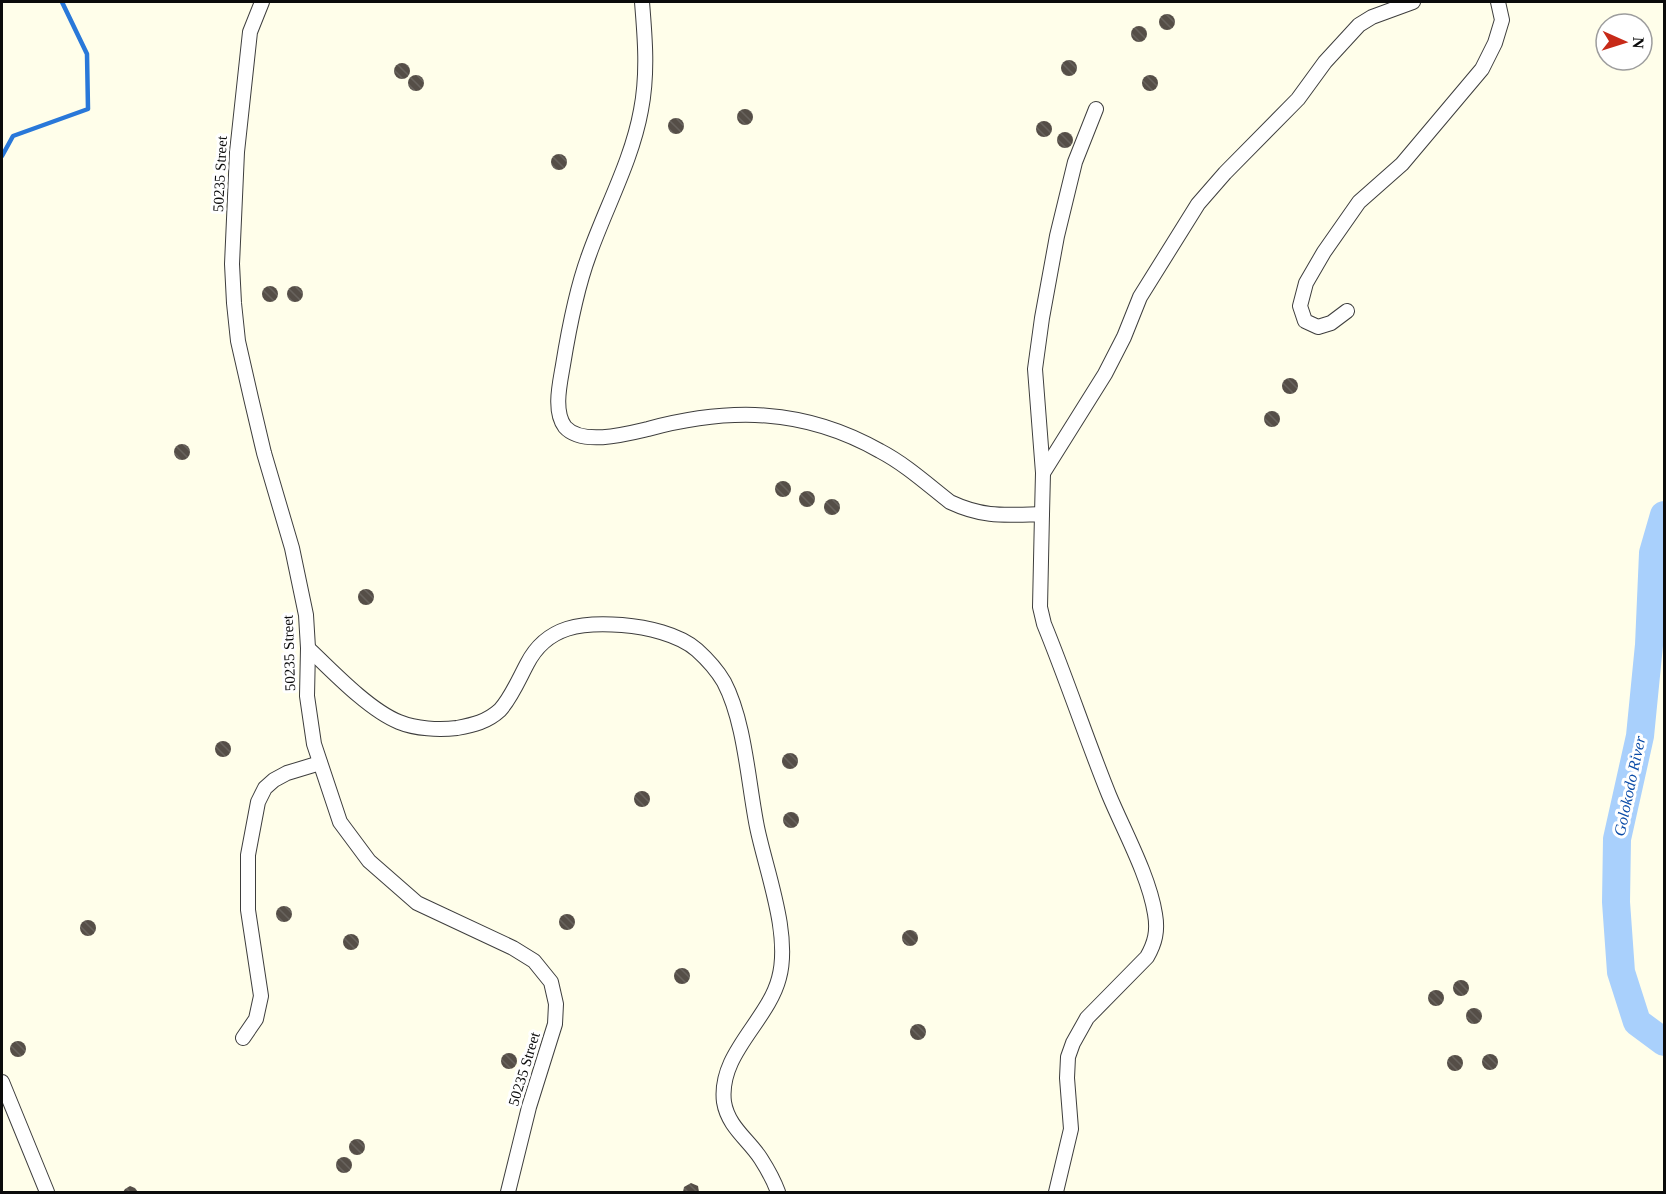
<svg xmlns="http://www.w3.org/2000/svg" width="1666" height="1194" font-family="Georgia,serif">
  <defs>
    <pattern id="building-back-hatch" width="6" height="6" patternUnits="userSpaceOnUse" patternTransform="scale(1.5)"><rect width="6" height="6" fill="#554e47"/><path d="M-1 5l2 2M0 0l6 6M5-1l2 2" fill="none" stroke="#68635d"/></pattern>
  </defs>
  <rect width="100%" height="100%" fill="#fffeea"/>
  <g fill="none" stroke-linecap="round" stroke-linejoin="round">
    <polyline stroke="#2978d9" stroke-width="4.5" points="2,156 13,136 88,109 87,54 62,2"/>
    <polyline stroke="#a9d0fc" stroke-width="28" points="1664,515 1653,553 1649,645 1640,736 1617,839 1616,902 1621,972 1637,1022 1664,1042"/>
  </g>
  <g fill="url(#building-back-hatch)">
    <circle cx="1167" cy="22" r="8"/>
    <circle cx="1139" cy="34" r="8"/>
    <circle cx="1069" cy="68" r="8"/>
    <circle cx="402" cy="71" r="8"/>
    <circle cx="416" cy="83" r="8"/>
    <circle cx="1150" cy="83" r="8"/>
    <circle cx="745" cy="117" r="8"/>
    <circle cx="676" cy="126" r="8"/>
    <circle cx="1044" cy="129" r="8"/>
    <circle cx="1065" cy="140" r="8"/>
    <circle cx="559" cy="162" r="8"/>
    <circle cx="270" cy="294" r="8"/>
    <circle cx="295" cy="294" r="8"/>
    <circle cx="1290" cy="386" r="8"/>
    <circle cx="1272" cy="419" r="8"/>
    <circle cx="182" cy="452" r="8"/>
    <circle cx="783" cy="489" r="8"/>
    <circle cx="807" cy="499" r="8"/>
    <circle cx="832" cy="507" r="8"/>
    <circle cx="366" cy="597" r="8"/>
    <circle cx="223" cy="749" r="8"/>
    <circle cx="790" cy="761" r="8"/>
    <circle cx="642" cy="799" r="8"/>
    <circle cx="791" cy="820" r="8"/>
    <circle cx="284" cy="914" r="8"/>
    <circle cx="567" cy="922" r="8"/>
    <circle cx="88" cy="928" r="8"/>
    <circle cx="910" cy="938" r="8"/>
    <circle cx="351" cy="942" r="8"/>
    <circle cx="682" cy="976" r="8"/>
    <circle cx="1461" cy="988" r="8"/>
    <circle cx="1436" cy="998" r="8"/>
    <circle cx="1474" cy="1016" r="8"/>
    <circle cx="918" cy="1032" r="8"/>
    <circle cx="18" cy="1049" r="8"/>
    <circle cx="509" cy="1061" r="8"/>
    <circle cx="1490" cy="1062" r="8"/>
    <circle cx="1455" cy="1063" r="8"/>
    <circle cx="357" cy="1147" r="8"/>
    <circle cx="344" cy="1165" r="8"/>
    <polygon points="691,1183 698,1186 699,1192 683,1192 684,1187"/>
    <polygon points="130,1186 135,1188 138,1192 123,1192 125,1189"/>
  </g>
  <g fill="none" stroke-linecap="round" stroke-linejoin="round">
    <defs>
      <g id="street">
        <polyline points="262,2 250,32 237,152 232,264 234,303 238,341 251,398 264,453 292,548 306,615 308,648 307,696 314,744 340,822 369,861 417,903 513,948 534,961 551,982 556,1004 555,1024 529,1107 508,1192"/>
        <path d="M642,2C645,38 648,74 641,110C632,160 606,207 589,255C576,290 569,328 563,365C560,383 553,411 565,427C582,446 627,434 648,429C730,407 804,408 880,451C905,464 927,484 950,502C984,518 1005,515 1042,514L1040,607L1044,624C1067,680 1086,738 1109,795C1124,831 1149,876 1155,914C1158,931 1155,943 1147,957L1087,1018L1073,1043L1068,1057L1067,1078L1071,1129L1056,1192"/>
        <polyline points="1347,311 1331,323 1318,327 1305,321 1300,306 1306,283 1324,252 1359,202 1402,164 1482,69 1495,43 1502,20 1498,2"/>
        <polyline points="1043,473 1105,374 1124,337 1140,297 1198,204 1225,173 1298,99 1325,62 1359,25 1372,17 1413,2"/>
        <polyline points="1042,514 1043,473 1035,369 1042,318 1057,236 1075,162 1096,109"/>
        <path d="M308,648C332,671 369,710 399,722C416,729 439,730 457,728C473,725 487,722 500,710C511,698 519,679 527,664C547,625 583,622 622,625C646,627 679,634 697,650C707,659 717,670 724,682C745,722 748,782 757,827C766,871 791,934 779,978C768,1021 718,1054 724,1102C728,1127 749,1140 761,1159C768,1170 774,1181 778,1192"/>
        <polyline points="243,1038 256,1019 261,996 248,910 248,855 258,802 265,788 274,780 287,773 320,763"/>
        <polyline points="2,1082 47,1192"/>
      </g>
    </defs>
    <use href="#street" stroke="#3e3e3e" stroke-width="16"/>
    <use href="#street" stroke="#fff" stroke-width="14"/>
  </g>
  <g text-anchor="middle" stroke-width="6" stroke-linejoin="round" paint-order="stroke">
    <g font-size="15" fill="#0b0b0b" stroke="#fff">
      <text transform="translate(220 174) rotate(-87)" y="5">50235 Street</text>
      <text transform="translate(289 653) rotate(-92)" y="5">50235 Street</text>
      <text transform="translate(524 1069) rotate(-73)" y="5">50235 Street</text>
    </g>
    <g font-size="16" font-style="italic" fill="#0a4ba7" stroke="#fff">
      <text transform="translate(1629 786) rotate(-78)" y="6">Golokodo River</text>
    </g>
  </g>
  <rect width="1666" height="1194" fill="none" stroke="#0b0b0b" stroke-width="6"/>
  <g transform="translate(1624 42) rotate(93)"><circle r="28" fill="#ffffff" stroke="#9d9d9d" stroke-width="1.5"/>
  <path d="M0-4.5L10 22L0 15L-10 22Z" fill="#c72a18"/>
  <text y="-9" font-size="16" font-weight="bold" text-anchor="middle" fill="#0b0b0b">N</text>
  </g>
</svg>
